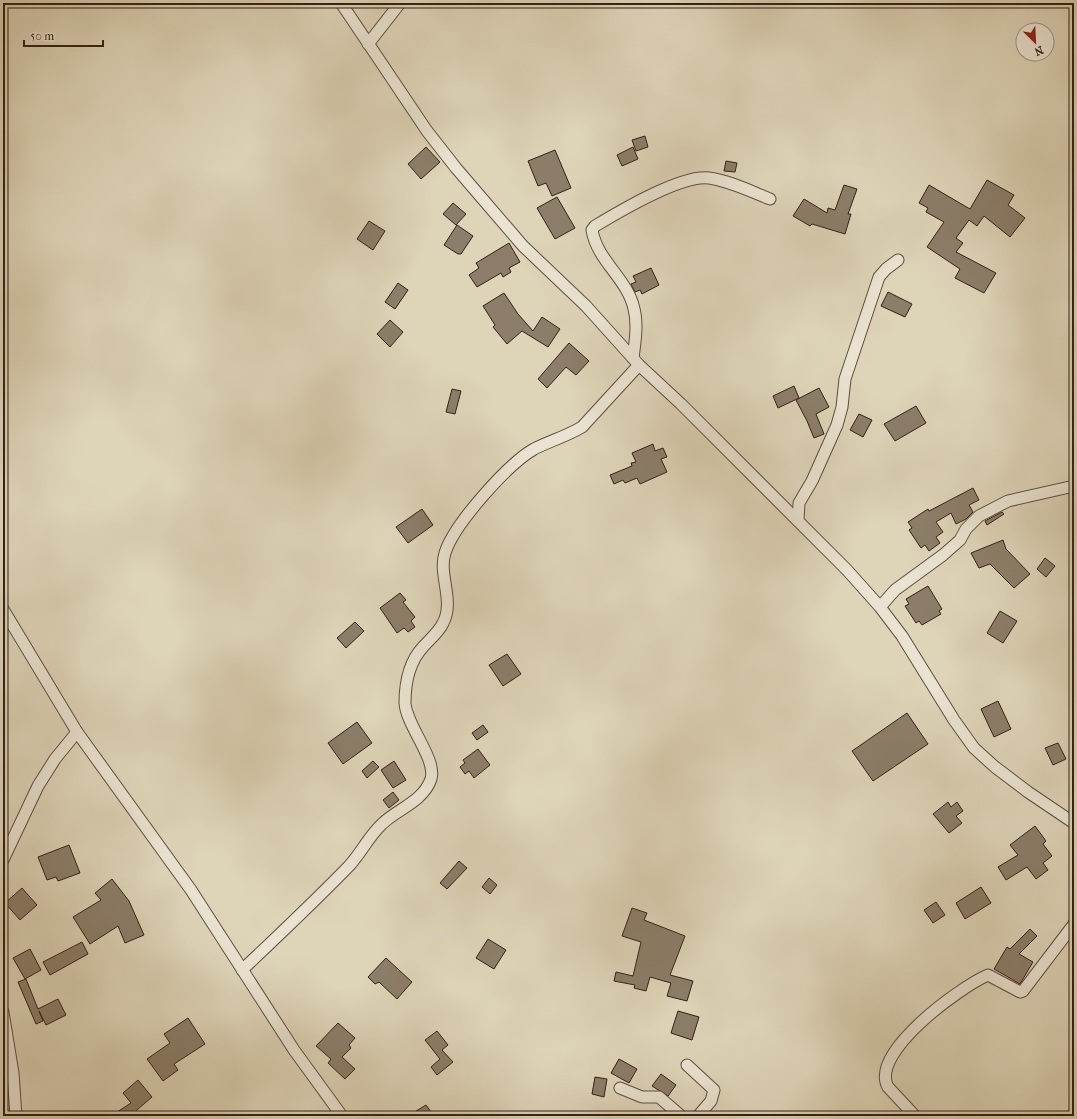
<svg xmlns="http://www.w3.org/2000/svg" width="1077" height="1119" font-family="'IM FELL French Canon',serif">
  <rect width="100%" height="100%" fill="#ded4b8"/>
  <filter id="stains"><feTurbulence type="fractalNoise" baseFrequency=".005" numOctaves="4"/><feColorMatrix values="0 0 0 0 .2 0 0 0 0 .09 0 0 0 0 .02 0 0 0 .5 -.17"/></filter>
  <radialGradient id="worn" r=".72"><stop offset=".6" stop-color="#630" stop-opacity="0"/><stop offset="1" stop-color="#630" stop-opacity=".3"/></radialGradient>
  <g fill="#8c7e6a" stroke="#332115">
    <polygon points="645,136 648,147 636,151 632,140"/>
    <polygon points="426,147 440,162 421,179 408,164"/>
    <polygon points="633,147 638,159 622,166 617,155"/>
    <polygon points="555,150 571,188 552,196 546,183 538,186 528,161"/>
    <polygon points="726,161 737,163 735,172 724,171"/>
    <polygon points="987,180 1014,195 1008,205 1025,218 1010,237 984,216 977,226 969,220 956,238 963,243 956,252 996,273 984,293 955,278 960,269 927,247 944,222 926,212 928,208 919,203 929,185 970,209"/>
    <polygon points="844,185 857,189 848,214 851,214 845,234 812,224 810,226 793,216 804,199 827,213 828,208 835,210"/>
    <polygon points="557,197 575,228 555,239 537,208"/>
    <polygon points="453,203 466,214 456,225 443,214"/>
    <polygon points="369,221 385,231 373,250 357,239"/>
    <polygon points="457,225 473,236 461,254 458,254 444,245"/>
    <polygon points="509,243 520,262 509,268 511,272 503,277 501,273 477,287 469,275 479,268 476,263"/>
    <polygon points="651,268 659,285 642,294 640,290 635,292 631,284 636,282 633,276"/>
    <polygon points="398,283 408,290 395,309 385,302"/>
    <polygon points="888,292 912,304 905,317 881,306"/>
    <polygon points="504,293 518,314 533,331 542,317 560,329 548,347 522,331 507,344 493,327 495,325 483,306"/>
    <polygon points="390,320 403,332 390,347 377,334"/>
    <polygon points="569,343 589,361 576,375 566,367 547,388 538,379"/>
    <polygon points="794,386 799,398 778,408 773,396"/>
    <polygon points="819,388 829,407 816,414 824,434 814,438 807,421 796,400"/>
    <polygon points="452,389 461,391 455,414 446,412"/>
    <polygon points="916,406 926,423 895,441 884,424"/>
    <polygon points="859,414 872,420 863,437 850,430"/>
    <polygon points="653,444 655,451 663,448 667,457 661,459 667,472 640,484 637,478 625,483 623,480 614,484 610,475 632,466 631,463 636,462 632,453"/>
    <polygon points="973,488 979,500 969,505 973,512 966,519 956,524 951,513 936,522 943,532 936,537 940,543 929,551 925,545 921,548 909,530 912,528 908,522 928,509 929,511"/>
    <polygon points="422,509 433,525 408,543 396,527"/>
    <polygon points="1002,512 1004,514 987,525 985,521"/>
    <polygon points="1003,540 1006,549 1030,574 1014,588 990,564 979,568 971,553"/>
    <polygon points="1045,558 1055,566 1046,577 1037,569"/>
    <polygon points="928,586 942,609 939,611 941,614 922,625 919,621 916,623 905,606 909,604 906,599"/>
    <polygon points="400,593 406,600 403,602 415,617 411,621 415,627 408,632 404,628 397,633 380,608"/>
    <polygon points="1000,611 1017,621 1003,643 987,633"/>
    <polygon points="355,622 364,631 346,648 337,638"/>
    <polygon points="507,654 521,674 503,686 489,665"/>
    <polygon points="998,701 1011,729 994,737 981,709"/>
    <polygon points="907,713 928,744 873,781 852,751"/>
    <polygon points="357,722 372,743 343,764 328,743"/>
    <polygon points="483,725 488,732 477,740 472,733"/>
    <polygon points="1058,743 1066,759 1053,765 1045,748"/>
    <polygon points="478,749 490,765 474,778 469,771 465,774 460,767 465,763 463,760"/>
    <polygon points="373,761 379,767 367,778 362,771"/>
    <polygon points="394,761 406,780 393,788 381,770"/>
    <polygon points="393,792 399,800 389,808 383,800"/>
    <polygon points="948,802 951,807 957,802 963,811 956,816 962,823 949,833 933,814"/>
    <polygon points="1035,826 1046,841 1043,844 1052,856 1043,863 1048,870 1036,879 1027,867 1006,880 998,867 1018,855 1010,845"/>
    <polygon points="69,845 80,873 58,881 56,877 47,880 38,857"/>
    <polygon points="459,861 467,868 447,889 440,883"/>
    <polygon points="489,878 497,885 490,894 482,887"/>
    <polygon points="112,879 129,901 144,935 125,943 118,926 90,944 73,917 101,900 95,893"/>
    <polygon points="981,887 991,903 965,919 956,903"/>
    <polygon points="22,888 37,905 20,920 5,903"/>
    <polygon points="936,902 945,915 933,923 924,910"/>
    <polygon points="632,908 647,913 644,920 685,936 670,975 693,981 687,1001 667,996 671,983 650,977 646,991 634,988 635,985 614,981 616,972 633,976 641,942 622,936"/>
    <polygon points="1030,929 1037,936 1019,954 1033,962 1020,984 994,969 1007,947 1010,949"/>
    <polygon points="488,939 506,950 494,969 476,958"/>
    <polygon points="82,942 88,954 50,975 43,962"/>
    <polygon points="30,949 41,970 25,979 13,958"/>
    <polygon points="386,958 412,982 397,999 379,982 375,984 368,977"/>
    <polygon points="26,979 38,1009 58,999 66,1015 46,1025 39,1011 43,1021 36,1024 18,982"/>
    <polygon points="678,1011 699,1017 692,1040 671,1033"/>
    <polygon points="188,1018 205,1044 174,1064 178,1070 163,1081 147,1059 170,1043 164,1034"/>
    <polygon points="338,1023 355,1038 349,1045 351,1048 342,1057 355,1069 345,1079 328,1063 331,1059 316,1046"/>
    <polygon points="437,1031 448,1045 442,1050 453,1062 437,1075 431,1067 440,1059 425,1040"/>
    <polygon points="619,1059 637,1069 629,1083 611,1073"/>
    <polygon points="661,1074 676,1085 668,1096 652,1086"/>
    <polygon points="595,1077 607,1079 604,1097 592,1094"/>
    <polygon points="138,1080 152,1097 130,1116 111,1116 131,1103 123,1093"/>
    <polygon points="426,1105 434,1116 408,1116"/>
  </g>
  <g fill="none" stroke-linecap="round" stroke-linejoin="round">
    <defs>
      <g id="minor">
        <polyline points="341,3 427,131 456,168 523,246 586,306 639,365 681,404 847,570 880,607 902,636 954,720 974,748 995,767 1028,792 1074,823"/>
        <polyline points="368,44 400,3"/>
        <path d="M633,358C635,343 638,324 634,309C628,279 597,261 592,230L595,226C620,211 682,174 709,178C730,181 750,191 770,199"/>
        <polyline points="798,521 799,503 812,481 837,425 842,407 845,379 879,277 886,269 898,260"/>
        <polyline points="880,607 895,590 943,555 960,540 966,529 979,516 1008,501 1074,486"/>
        <polyline points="3,609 77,732 191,890 294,1050 342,1116"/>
        <polyline points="3,860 38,786 55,759 77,732"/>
        <path d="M242,970C278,936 314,902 349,866C361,853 369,836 382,824C397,809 423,802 431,779C437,759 406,725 405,703C405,683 409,662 423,647C430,639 439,632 443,623C455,601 438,575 445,553C454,524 508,464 534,449C550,441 567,436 582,427L639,365"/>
        <polyline points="3,1012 13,1073 16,1116"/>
        <polyline points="687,1065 714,1090 711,1101 698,1116"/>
        <polyline points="620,1088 642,1097 659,1097 681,1116"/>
        <path d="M915,1116L888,1087C869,1053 960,987 988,975L1020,992L1023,991L1074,924"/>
      </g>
    </defs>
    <use href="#minor" stroke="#5e4e3e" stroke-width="13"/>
    <use href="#minor" stroke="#eae3d1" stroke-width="11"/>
  </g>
  <rect width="1077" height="1119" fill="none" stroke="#ded4b8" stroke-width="16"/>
  <rect x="4" y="4" width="1069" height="1111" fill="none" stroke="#332115" stroke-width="2"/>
  <rect x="8" y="8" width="1061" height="1103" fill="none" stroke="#332115"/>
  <g transform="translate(1035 42) rotate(156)"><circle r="19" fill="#eae3d1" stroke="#a19586"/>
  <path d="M0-3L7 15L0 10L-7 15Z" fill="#8f2418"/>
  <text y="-6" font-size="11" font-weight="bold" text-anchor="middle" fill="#332115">N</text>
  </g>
  <path d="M24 40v6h79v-6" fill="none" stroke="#332115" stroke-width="2"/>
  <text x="30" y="40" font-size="12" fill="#332115" stroke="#eae3d1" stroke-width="3" paint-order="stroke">50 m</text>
  <rect width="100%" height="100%" filter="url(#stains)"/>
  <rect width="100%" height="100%" fill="url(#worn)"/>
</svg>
